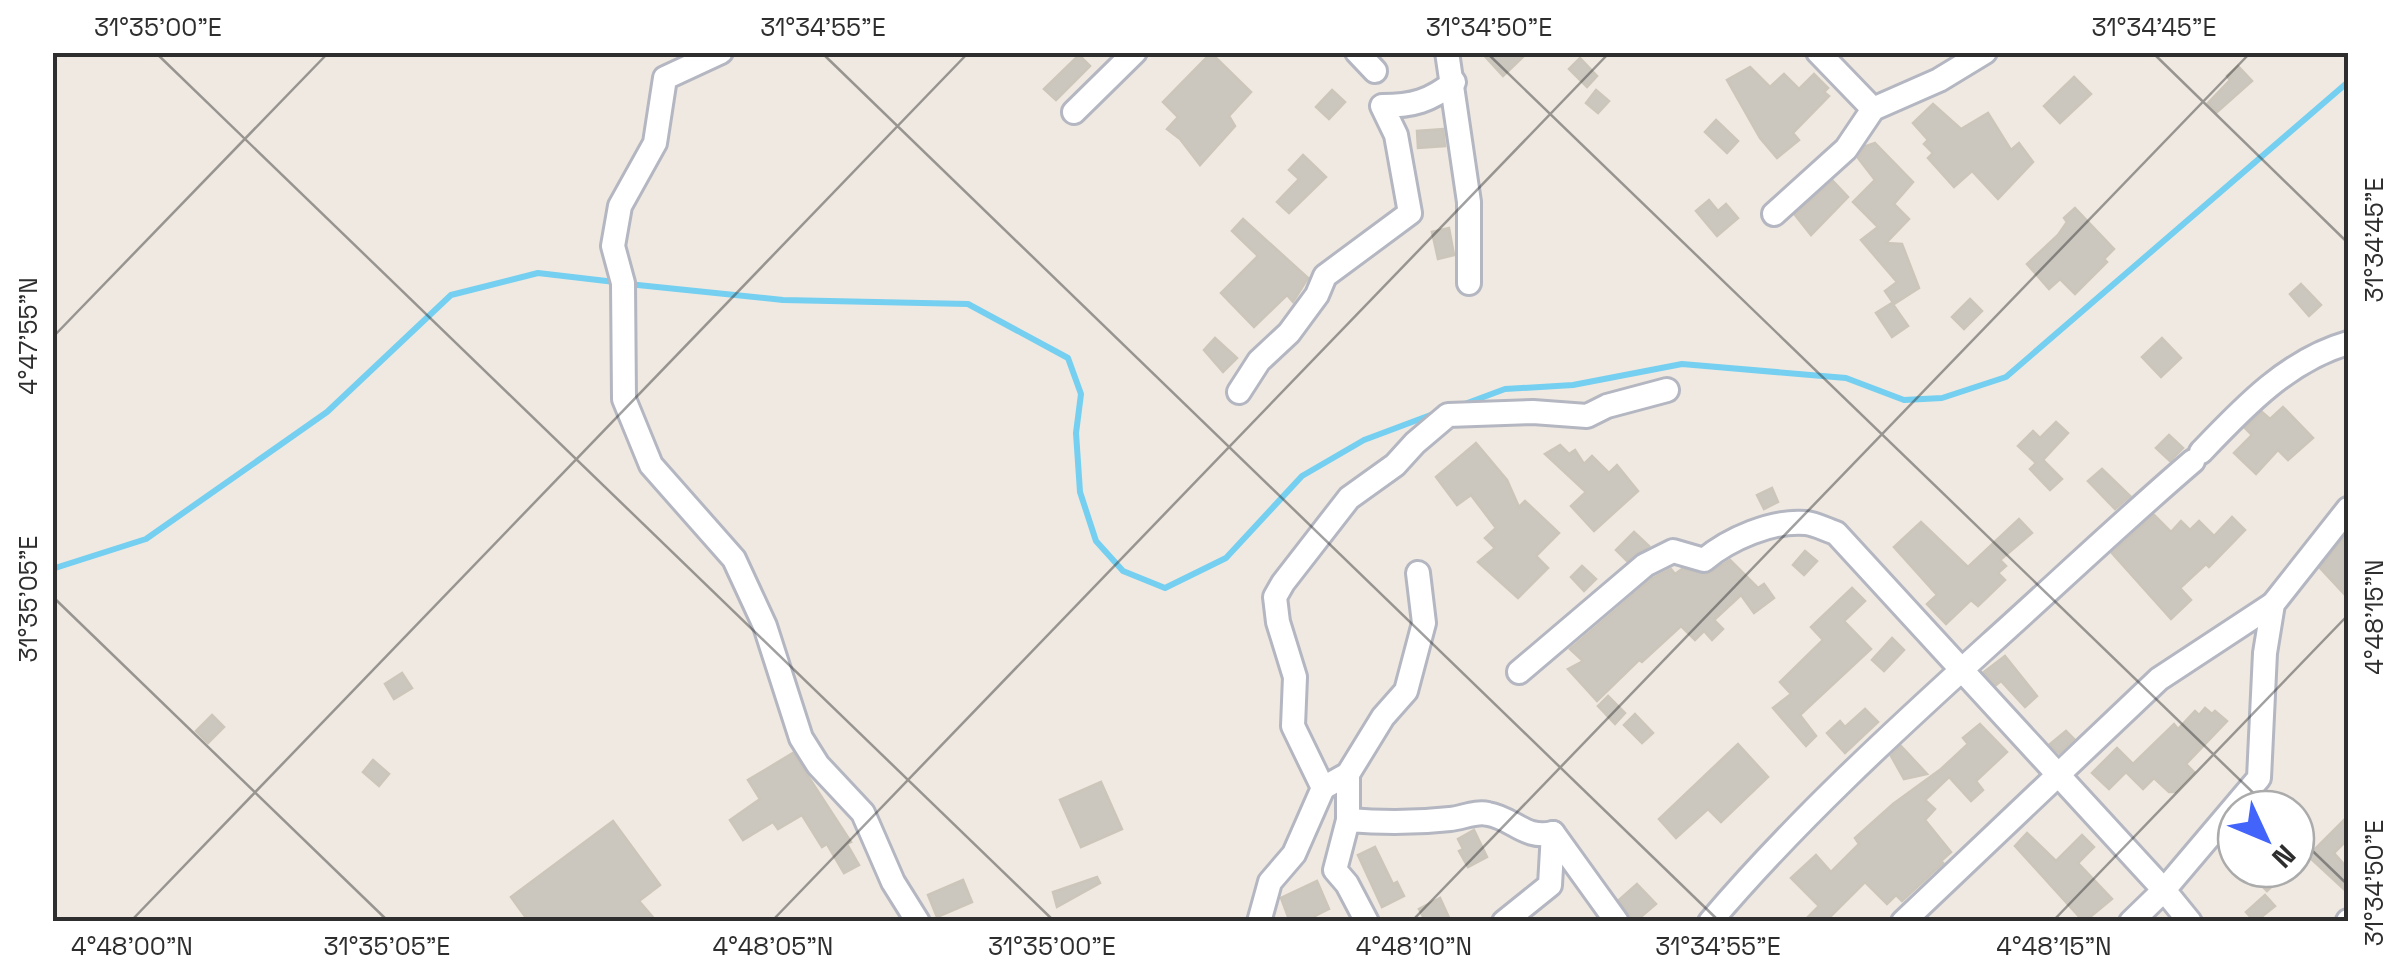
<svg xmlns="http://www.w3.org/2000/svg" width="2401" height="974" font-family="'Space Grotesk',sans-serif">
  <rect width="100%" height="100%" fill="#efe9e1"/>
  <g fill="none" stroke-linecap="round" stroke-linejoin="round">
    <g stroke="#75cff0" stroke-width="6">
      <polyline points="628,284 783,300 968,304 1068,358 1081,394 1076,433 1080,492 1096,541 1123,571 1165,588 1226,558 1302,476 1364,440 1436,413"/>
      <polyline points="1462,405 1505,389 1573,385 1682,364 1846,378 1904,400 1942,398 2006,377 2348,82"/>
      <polyline points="52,569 146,539 327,412 451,295 538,273 615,282"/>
    </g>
  </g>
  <g fill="#cbc7bf" stroke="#cbc5ba" stroke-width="2.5">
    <polygon points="1481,52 1528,52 1503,76"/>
    <polygon points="1211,53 1251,92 1229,116 1235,126 1200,165 1180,139 1167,129 1178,117 1163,102"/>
    <polygon points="1079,55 1090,66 1056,100 1044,89"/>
    <polygon points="1580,58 1597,76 1587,87 1569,69"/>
    <polygon points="2238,66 2252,81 2217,112 2208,103 2230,80 2227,76"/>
    <polygon points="1750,67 1770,87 1784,74 1799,89 1814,74 1828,88 1824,92 1829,96 1793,133 1799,140 1777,158 1760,138 1727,80"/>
    <polygon points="2074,77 2091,94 2060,123 2044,106"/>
    <polygon points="1332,90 1345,102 1329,119 1316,107"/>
    <polygon points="1596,90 1609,101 1598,113 1586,103"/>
    <polygon points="1933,104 1961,129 1988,113 2011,150 2019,143 2033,162 1998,199 1972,171 1954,187 1928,158 1933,153 1924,144 1928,140 1913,123"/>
    <polygon points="1716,120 1738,141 1727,153 1705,132"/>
    <polygon points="1443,129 1445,146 1418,148 1417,131"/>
    <polygon points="1875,143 1913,182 1894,204 1909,219 1886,243 1902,244 1919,288 1894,304 1885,291 1897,282 1861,240 1878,227 1853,202 1875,180 1858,158 1866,146"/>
    <polygon points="1303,155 1326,177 1289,213 1277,202 1299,179 1289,170"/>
    <polygon points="1833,181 1848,197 1811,235 1795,215"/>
    <polygon points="1709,200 1718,211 1726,204 1738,218 1717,236 1696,211"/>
    <polygon points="2075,208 2114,249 2104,259 2107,262 2075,294 2060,279 2049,289 2027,264 2058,235 2067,222 2064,218"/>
    <polygon points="1243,219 1308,278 1293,302 1287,295 1254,327 1221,293 1258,256 1232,231"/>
    <polygon points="1449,228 1454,255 1438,259 1432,232"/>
    <polygon points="2301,284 2321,305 2309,316 2290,294"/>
    <polygon points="1970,299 1982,311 1964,329 1952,317"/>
    <polygon points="1892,303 1908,326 1892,337 1876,313"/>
    <polygon points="1215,338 1237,358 1223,372 1204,350"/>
    <polygon points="2162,338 2181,358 2161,377 2142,357"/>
    <polygon points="2283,407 2313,438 2288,460 2278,450 2256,474 2234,453 2252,435 2245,428 2262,412 2270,419"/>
    <polygon points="2056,422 2068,433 2043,460 2062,479 2050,490 2030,469 2036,463 2018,446 2033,431 2040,438"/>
    <polygon points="2169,435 2183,448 2170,461 2156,448"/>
    <polygon points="1476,443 1507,480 1519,507 1525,501 1559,533 1536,556 1548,568 1518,598 1478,562 1495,548 1485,538 1496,528 1471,495 1457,505 1436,477"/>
    <polygon points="1560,445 1569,454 1575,450 1584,464 1592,456 1609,473 1617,465 1638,491 1594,531 1571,506 1586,492 1545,454"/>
    <polygon points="2102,469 2130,496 2115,509 2088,481"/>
    <polygon points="1772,488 1778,502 1764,509 1757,495"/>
    <polygon points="2154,515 2171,532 2181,521 2190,530 2199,521 2214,536 2232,517 2245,530 2209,567 2206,564 2180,588 2191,600 2171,619 2112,553"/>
    <polygon points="2019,519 2032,533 2000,560 2006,566 1998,573 2005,580 1978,606 1971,600 1946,624 1927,604 1937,595 1894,547 1921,522 1968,567"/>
    <polygon points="1634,532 1649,546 1627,561 1616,550"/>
    <polygon points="2348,533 2348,598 2320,568"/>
    <polygon points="1805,551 1817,561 1804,575 1793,565"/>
    <polygon points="1730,560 1758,588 1764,584 1774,598 1754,613 1741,595 1714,620 1723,629 1712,640 1704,631 1695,640 1681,626 1642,662 1639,660 1597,701 1568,669 1583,661 1570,649 1653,578 1671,569 1675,574 1682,569 1708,574"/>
    <polygon points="1582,566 1596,579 1584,591 1571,577"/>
    <polygon points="1852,588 1865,601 1844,621 1871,649 1800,715 1816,736 1806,746 1773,708 1791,694 1780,682 1823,640 1811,627"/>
    <polygon points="1892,638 1904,650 1884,671 1872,660"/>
    <polygon points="2005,656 2037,696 2025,707 2001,681 1996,685 1984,672"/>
    <polygon points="402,673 412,688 394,699 385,684"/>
    <polygon points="1608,696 1625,713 1615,724 1598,706"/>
    <polygon points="2205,708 2212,714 2215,711 2227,721 2186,764 2194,772 2175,792 2169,792 2154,778 2143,789 2126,772 2109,789 2092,773 2117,748 2133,764 2174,724 2178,729 2195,711 2199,715"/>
    <polygon points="1865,709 1878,722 1845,753 1827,733 1840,721 1845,727"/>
    <polygon points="1635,714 1653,733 1642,743 1624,725"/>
    <polygon points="212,715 224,727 208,743 196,731"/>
    <polygon points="1980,724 2007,752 1976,781 1983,790 1971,801 1949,777 1925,800 1935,809 1925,820 1951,852 1941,861 1943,863 1902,901 1896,895 1887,904 1865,882 1825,922 1803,922 1819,906 1791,878 1816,855 1831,872 1859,844 1855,838 1893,804 1941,769 1968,744 1963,738"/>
    <polygon points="2066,731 2074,739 2059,753 2050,744"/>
    <polygon points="1738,744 1768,777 1721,822 1708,809 1676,838 1659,819"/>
    <polygon points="1901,746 1927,774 1904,779 1891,756"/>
    <polygon points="793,753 851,842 847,844 859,865 844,873 827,844 822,847 802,815 778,829 773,822 743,840 730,820 760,799 748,780"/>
    <polygon points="373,760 389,774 379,786 363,772"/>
    <polygon points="1101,782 1122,829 1081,847 1060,800"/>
    <polygon points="2348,816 2348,839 2334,853 2348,869 2348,893 2308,856"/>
    <polygon points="613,821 660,885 639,901 657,922 529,922 511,897"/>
    <polygon points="1474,830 1487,857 1468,867 1459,851 1463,849 1458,839"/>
    <polygon points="2027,833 2056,861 2082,835 2094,847 2078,863 2112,899 2084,922 2015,846"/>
    <polygon points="1375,847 1393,884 1397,882 1404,896 1382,907 1358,855"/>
    <polygon points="2245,869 2290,869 2267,891"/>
    <polygon points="1097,877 1100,883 1057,907 1053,892"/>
    <polygon points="963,880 972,902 937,917 928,895"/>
    <polygon points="1317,881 1329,909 1315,916 1317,922 1290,922 1281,898"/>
    <polygon points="1637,884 1656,904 1635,922 1619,900"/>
    <polygon points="2265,895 2275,906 2255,922 2246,912"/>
    <polygon points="1440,898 1451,922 1426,922 1419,909"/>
  </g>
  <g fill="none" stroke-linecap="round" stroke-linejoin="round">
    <defs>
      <g id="street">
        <polyline points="721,52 665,78 655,143 620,206 613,246 623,283 624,399 651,465 734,559 765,626 801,738 818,765 863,813 893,882 918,922"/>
        <polyline points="1357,52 1375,71"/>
        <polyline points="1447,52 1469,202 1469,283"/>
        <polyline points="1818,52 1873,109"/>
        <polyline points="1074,112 1135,52"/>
        <polyline points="1774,214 1846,149 1873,109 1939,80 1985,52"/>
        <path d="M1239,392L1259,361L1289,333L1317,295L1325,276L1410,213L1396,135L1382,106C1413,106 1430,101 1454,82"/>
        <path d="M2201,452C2243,408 2288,360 2348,343"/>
        <path d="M1519,672L1645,565L1673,551L1704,560C1729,539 1772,520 1806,523C1816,524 1826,530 1836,533L2164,890L2131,922"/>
        <polyline points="1323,788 1348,774 1383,717 1406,691 1424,623 1418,573"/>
        <polyline points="1348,820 1348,774"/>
        <polyline points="1259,922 1270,882 1294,854 1323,788 1293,726 1295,677 1278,622 1275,597 1283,583 1349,498 1395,465 1415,443 1448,415 1533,412 1587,416 1607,406 1667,390"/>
        <path d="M1367,922L1347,884L1335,870L1348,820C1382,823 1415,823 1450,819C1462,818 1476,811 1488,814C1513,818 1525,840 1553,833L1617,922"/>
        <polyline points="1504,922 1550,885 1553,833"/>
        <path d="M1710,922C1795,822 1893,732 1990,644C2058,583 2124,520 2193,461"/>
        <polyline points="1903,922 2159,679 2273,604"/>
        <polyline points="2190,922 2164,890 2259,778 2265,653 2273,604 2348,509"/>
        <polyline points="2348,922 2348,921"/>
      </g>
    </defs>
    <use href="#street" stroke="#b4b7c1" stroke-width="28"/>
    <use href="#street" stroke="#fff" stroke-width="22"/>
  </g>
  <path fill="none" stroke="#2e2e2e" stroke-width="2.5" stroke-opacity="0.45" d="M155,52L1055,922M821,52L1720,922M1486,52L2270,809M2152,52L2348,243M52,338L329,52M52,596L389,922M2296,835L2348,885M130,922L969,52M771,922L1610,52M1411,922L2251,52M2052,922L2348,615"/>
  <rect width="2401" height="974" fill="none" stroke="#ffffff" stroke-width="110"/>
  <g transform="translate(2266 839) rotate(134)"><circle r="48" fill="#ffffff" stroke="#ababab" stroke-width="2.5"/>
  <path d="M0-8L18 38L0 25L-18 38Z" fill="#4264fb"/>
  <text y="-15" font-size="28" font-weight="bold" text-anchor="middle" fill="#2e2e2e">N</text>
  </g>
  <rect x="55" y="55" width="2291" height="864" fill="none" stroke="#2e2e2e" stroke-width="4"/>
  <g font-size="25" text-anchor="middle" fill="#2e2e2e">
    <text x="158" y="36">31°35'00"E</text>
    <text x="823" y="36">31°34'55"E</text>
    <text x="1489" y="36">31°34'50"E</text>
    <text x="2154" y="36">31°34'45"E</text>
    <text transform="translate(2374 240) rotate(-90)" y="9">31°34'45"E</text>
    <text transform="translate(28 336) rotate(-90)" y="9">4°47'55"N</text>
    <text transform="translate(28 599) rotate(-90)" y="9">31°35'05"E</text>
    <text transform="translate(2374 617) rotate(-90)" y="9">4°48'15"N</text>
    <text transform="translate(2374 883) rotate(-90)" y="9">31°34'50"E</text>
    <text x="132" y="955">4°48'00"N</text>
    <text x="387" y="955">31°35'05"E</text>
    <text x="773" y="955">4°48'05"N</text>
    <text x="1052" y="955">31°35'00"E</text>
    <text x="1414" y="955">4°48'10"N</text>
    <text x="1718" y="955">31°34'55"E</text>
    <text x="2054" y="955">4°48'15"N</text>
  </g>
</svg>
